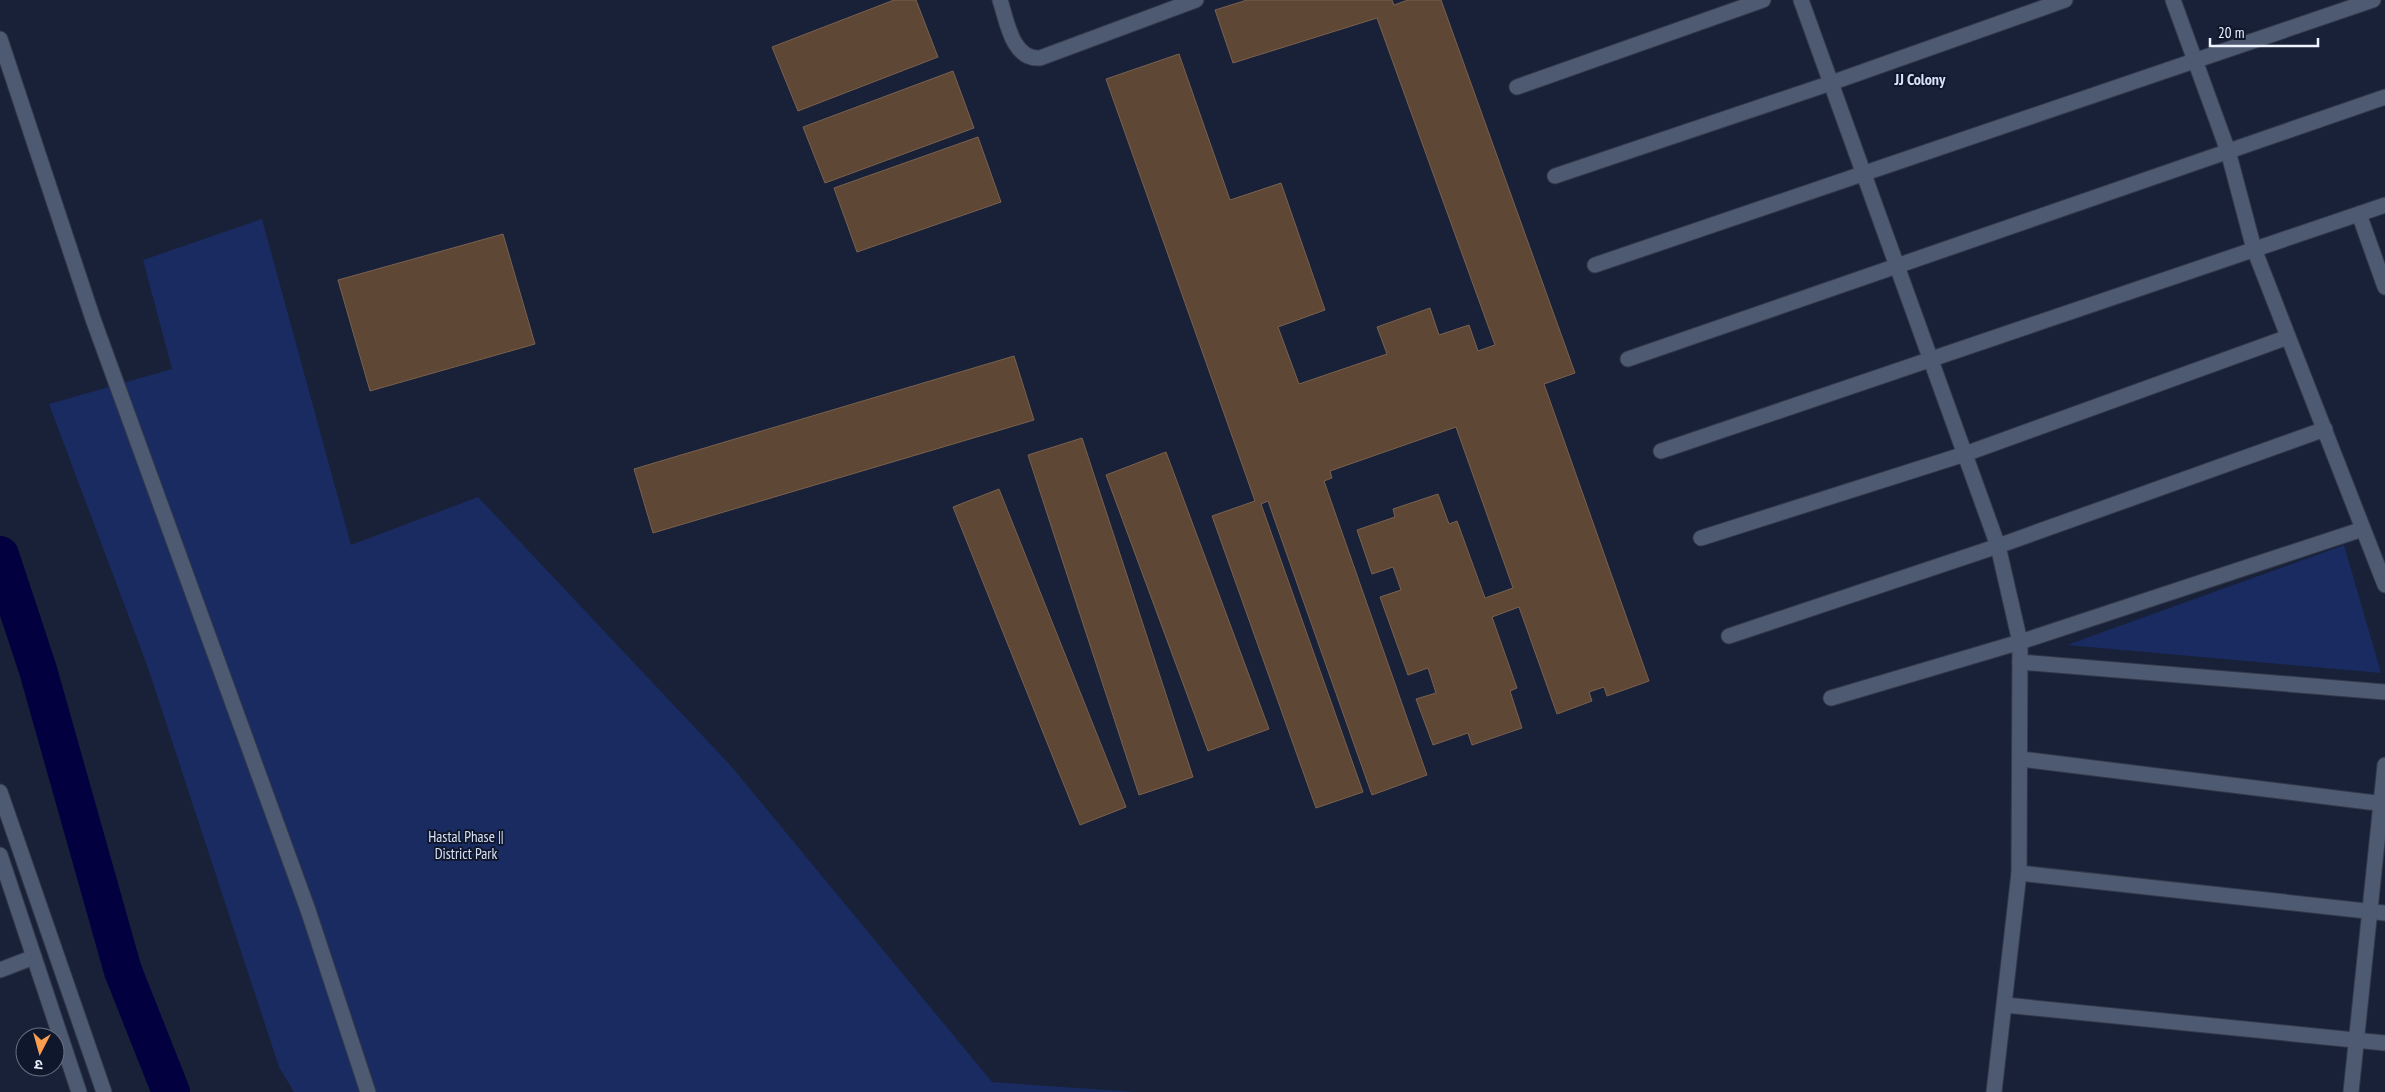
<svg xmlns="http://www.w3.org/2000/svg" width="2385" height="1092" font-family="'PT Sans Narrow','Noto Sans Devanagari',sans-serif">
  <rect width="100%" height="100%" fill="#182137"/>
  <g fill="#192b60">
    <polygon points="262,219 351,545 478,497 731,766 992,1082 1136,1092 294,1092 279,1067 147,665 49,404 172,369 143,260"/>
    <polygon points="2344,545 2381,673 2067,645"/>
  </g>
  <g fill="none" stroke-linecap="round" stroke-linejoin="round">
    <polyline stroke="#02003f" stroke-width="38" points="0,555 38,670 123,971 171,1092"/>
  </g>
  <g fill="#5f4735" stroke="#7a614e">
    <polygon points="894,0 916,0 938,57 798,111 772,47"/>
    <polygon points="1247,0 1392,0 1394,5 1408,0 1441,0 1575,373 1544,384 1649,681 1607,696 1604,687 1589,692 1592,701 1557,714 1519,607 1492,617 1517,688 1510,691 1522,728 1472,745 1468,733 1433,745 1416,699 1436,693 1428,668 1408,675 1380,597 1401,590 1393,567 1372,574 1357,530 1395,517 1393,509 1438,494 1449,524 1457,521 1485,598 1513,588 1456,427 1330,471 1332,478 1324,481 1427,775 1372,795 1268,501 1261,504 1363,792 1316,808 1212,516 1255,501 1106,79 1179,54 1230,200 1281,183 1325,310 1278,327 1299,384 1387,354 1377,327 1430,308 1439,335 1469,325 1478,351 1495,345 1377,18 1233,63 1215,10"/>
    <polygon points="953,71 974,128 825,183 803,127"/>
    <polygon points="978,137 1001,202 857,252 834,188"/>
    <polygon points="503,234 535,344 370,391 338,280"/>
    <polygon points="1014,356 1034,420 653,533 634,469"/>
    <polygon points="1082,438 1193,777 1139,795 1028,455"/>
    <polygon points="1166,452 1269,729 1208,751 1106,475"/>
    <polygon points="999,489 1126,807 1080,825 953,507"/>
  </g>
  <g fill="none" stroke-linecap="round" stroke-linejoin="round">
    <defs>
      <g id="minor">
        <path d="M1000,0C1007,21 1012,60 1040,58L1196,0"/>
        <polyline points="1801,0 1998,546 2020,642 2019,873 1994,1092"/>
        <polyline points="2173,0 2228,151 2254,249 2385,585"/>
        <polyline points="1517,87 1763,0"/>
        <polyline points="1555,176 1831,83 2065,0"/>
        <polyline points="2359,214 2385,287"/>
        <polyline points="1595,265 2373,0"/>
        <polyline points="1628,359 2385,97"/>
        <polyline points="1661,451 2385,205"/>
        <polyline points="1701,538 1965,454 2288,337"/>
        <polyline points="1729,636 1998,546 2325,429"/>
        <polyline points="2020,662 2385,692"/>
        <polyline points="1831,698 2020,642 2363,529"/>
        <polyline points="2021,759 2385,804"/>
        <polyline points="0,792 104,1092"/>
        <polyline points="0,855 79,1092"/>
        <polyline points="2019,873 2385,913"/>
        <polyline points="0,970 34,957"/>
        <polyline points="2005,1005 2385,1043"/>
        <polyline points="2351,1092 2385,765"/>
      </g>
      <polyline id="tertiary" points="0,39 93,319 308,910 368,1092"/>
    </defs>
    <use href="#minor" stroke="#33394a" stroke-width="17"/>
    <use href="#tertiary" stroke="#33394a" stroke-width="17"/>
    <use href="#minor" stroke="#4e5972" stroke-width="15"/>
    <use href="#tertiary" stroke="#4e5972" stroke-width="15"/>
  </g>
  <g text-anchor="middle" stroke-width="4" stroke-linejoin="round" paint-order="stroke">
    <g font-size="15" fill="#d7e0f5" stroke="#0f172c">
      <text x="466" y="842">Hastal Phase ||<tspan x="466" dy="17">District Park</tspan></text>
    </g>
    <g font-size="16" font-weight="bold" fill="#d8e3fb" stroke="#0f172c">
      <text x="1920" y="85">JJ Colony</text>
    </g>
  </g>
  <g transform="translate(40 1052) rotate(186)"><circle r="24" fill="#0f172c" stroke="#686f80"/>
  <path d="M0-4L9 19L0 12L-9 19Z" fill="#fb9e50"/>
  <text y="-8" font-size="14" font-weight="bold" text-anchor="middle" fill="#edf3ff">उ</text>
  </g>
  <path d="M2210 38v8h108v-8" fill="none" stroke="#edf3ff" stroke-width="2.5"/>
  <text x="2218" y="38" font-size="15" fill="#edf3ff" stroke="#0f172c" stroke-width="4" paint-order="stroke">20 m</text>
</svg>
